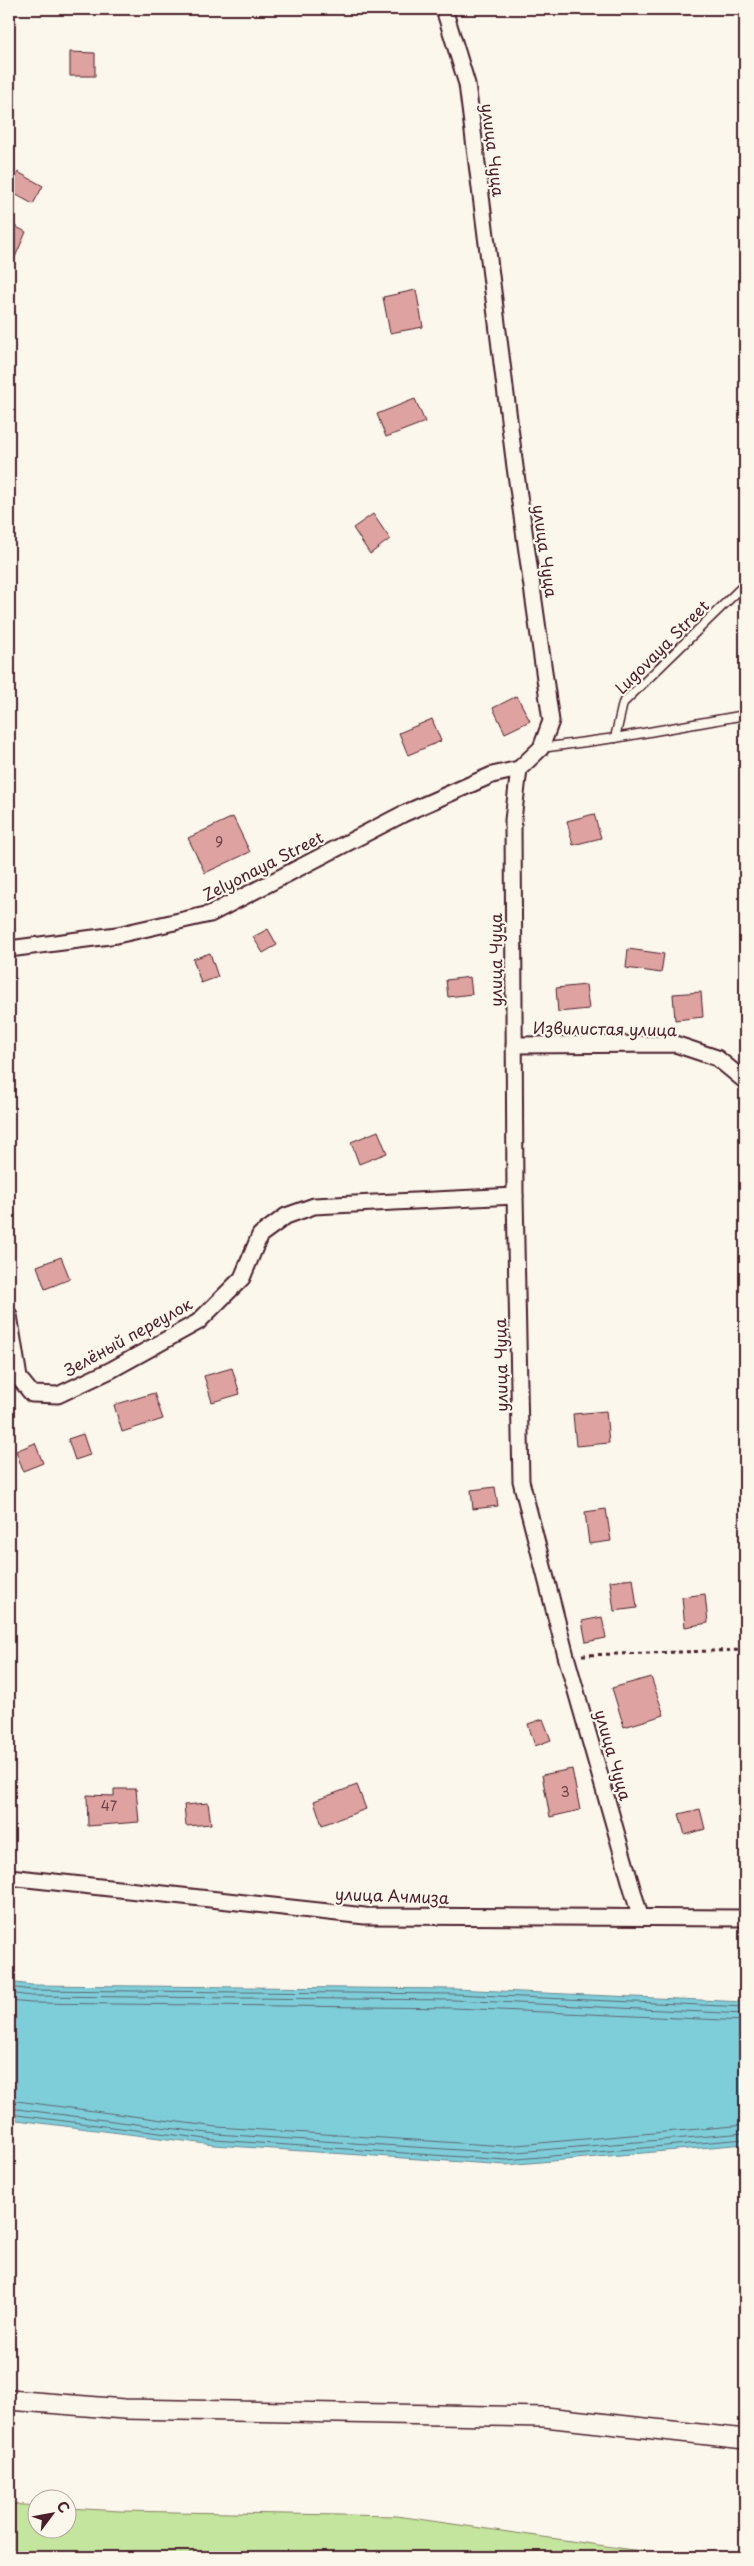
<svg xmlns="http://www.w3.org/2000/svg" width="754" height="2566" font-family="'Playpen Sans',sans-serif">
  <rect width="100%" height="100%" fill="#fbf7ec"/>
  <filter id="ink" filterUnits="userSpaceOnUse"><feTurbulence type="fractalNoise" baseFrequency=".02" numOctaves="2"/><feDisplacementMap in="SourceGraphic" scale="10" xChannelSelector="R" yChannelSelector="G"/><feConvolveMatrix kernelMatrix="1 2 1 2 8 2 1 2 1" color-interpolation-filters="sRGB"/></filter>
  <g filter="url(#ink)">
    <polygon fill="#c4e59e" stroke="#878264" points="9,2504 37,2506 38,2528 68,2528 68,2508 120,2511 397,2516 682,2557 9,2557"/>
    <polygon fill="#7eced9" stroke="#698893" points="9,1982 31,1985 454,1989 745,2002 745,2144 506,2165 215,2145 9,2119"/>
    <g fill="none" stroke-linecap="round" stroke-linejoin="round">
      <g stroke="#5f6571" stroke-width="1">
        <polyline points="9,1987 31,1990 454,1994 745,2007"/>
        <polyline points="9,1993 31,1996 454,2000 745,2014"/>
        <polyline points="9,2001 31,2003 454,2008 745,2021"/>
        <polyline points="9,2100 217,2127 505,2146 745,2125"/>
        <polyline points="9,2108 216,2134 505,2153 745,2133"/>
        <polyline points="9,2114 215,2140 506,2160 745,2139"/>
      </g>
    </g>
    <g fill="#dea3a0" stroke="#4a1f2b">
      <polygon points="70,52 95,53 95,76 70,76"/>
      <polygon points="18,172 43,186 33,204 9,191"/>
      <polygon points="9,223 26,232 9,271"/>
      <polygon points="416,290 423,327 390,333 383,297"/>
      <polygon points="415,399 425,422 386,437 377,414"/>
      <polygon points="373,514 390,539 370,554 353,528"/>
      <polygon points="517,696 530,721 505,733 493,708"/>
      <polygon points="432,719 441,741 408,755 399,733"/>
      <polygon points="594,814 601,838 573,845 567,821"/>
      <polygon points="233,817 250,852 205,873 188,838"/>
      <polygon points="268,929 277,945 263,953 253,937"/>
      <polygon points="628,949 664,954 661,973 626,968"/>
      <polygon points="210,953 218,977 201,983 193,959"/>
      <polygon points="470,977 472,994 448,997 446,980"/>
      <polygon points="586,985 589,1009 558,1012 556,988"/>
      <polygon points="701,992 703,1017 675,1020 673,994"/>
      <polygon points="378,1131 387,1153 359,1164 351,1142"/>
      <polygon points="61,1257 70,1279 45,1289 37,1266"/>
      <polygon points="232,1368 240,1394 212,1402 204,1376"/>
      <polygon points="154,1393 163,1419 122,1432 114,1405"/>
      <polygon points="606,1411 609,1443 576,1446 573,1414"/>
      <polygon points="83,1434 90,1455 75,1460 68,1439"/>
      <polygon points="35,1443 43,1463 23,1471 16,1451"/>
      <polygon points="495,1487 498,1506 473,1509 471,1490"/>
      <polygon points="606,1509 611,1541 589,1544 585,1512"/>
      <polygon points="633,1578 637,1608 614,1611 610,1581"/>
      <polygon points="705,1594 708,1623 685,1627 682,1597"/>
      <polygon points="602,1617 606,1638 586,1642 582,1621"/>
      <polygon points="651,1677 664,1715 624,1727 612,1688"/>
      <polygon points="543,1719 551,1740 535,1746 528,1724"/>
      <polygon points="572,1769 580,1810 550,1817 542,1775"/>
      <polygon points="357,1785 366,1809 322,1825 314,1801"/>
      <polygon points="114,1789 136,1789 139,1822 88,1826 87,1795 114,1796"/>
      <polygon points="208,1803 211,1824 186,1826 184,1805"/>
      <polygon points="700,1809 705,1829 685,1835 679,1814"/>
    </g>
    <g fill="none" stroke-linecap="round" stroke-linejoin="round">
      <defs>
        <g id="service">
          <polyline points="615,738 623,703 745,584"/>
          <polyline points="541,748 615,738 745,715"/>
        </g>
        <g id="minor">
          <polyline points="444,9 467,84 515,467 551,721 541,748 519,769 513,820 515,1196 521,1481 566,1656 640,1916"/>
          <polyline points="9,949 117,935 210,914 403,814 492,775 519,769"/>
          <polyline points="514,1045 675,1044 717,1058 745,1081"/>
          <polyline points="9,1315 19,1378 32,1394 58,1395 111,1370 198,1322 242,1278 260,1235 286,1216 314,1206 515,1196"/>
          <polyline points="9,1877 365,1916 745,1918"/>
        </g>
        <polyline id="tertiary" points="9,2400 124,2409 545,2417 745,2439"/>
      </defs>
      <use href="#service" stroke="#4a1f2b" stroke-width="11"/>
      <use href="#minor" stroke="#4a1f2b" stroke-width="19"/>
      <use href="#tertiary" stroke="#4a1f2b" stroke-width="22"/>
      <polyline stroke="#4a1f2b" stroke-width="3" stroke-dasharray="4 4" stroke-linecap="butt" points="582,1655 745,1650"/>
      <use href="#service" stroke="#fbf7ec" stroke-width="8"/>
      <use href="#minor" stroke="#fbf7ec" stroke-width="15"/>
      <use href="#tertiary" stroke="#fbf7ec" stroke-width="19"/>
    </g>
  </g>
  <g text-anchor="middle" stroke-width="4.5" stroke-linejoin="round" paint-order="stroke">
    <g font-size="14" fill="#6f4048">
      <text x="219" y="847">9</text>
      <text x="565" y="1797">3</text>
      <text x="109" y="1811">47</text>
    </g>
    <g font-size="16" fill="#4a1f2b" stroke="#fbf7ec">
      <text transform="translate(493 150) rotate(83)" y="6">улица Чуца</text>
      <text transform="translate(545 551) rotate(82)" y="6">улица Чуца</text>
      <text transform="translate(662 647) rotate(-45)" y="6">Lugovaya Street</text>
      <text transform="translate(263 866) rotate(-27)" y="6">Zelyonaya Street</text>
      <text transform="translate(496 960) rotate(-90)" y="6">улица Чуца</text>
      <text transform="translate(605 1029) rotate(1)" y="6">Извилистая улица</text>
      <text transform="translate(128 1337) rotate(-29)" y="6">Зелёный переулок</text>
      <text transform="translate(501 1365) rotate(-91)" y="6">улица Чуца</text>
      <text transform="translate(613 1755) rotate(74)" y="6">улица Чуца</text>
      <text transform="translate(392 1896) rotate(2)" y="6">улица Ачмиза</text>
    </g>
  </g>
  <rect width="754" height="2566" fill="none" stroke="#fbf7ec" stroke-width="30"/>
  <rect x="15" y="15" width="724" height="2536" fill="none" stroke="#4a1f2b" stroke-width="2" filter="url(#ink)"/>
  <g transform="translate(52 2514) rotate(58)"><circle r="24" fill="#fbf7ec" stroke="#b4a19f"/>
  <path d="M0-4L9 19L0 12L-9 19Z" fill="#4a1f2b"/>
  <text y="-8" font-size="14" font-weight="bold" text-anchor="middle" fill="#4a1f2b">С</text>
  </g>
</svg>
